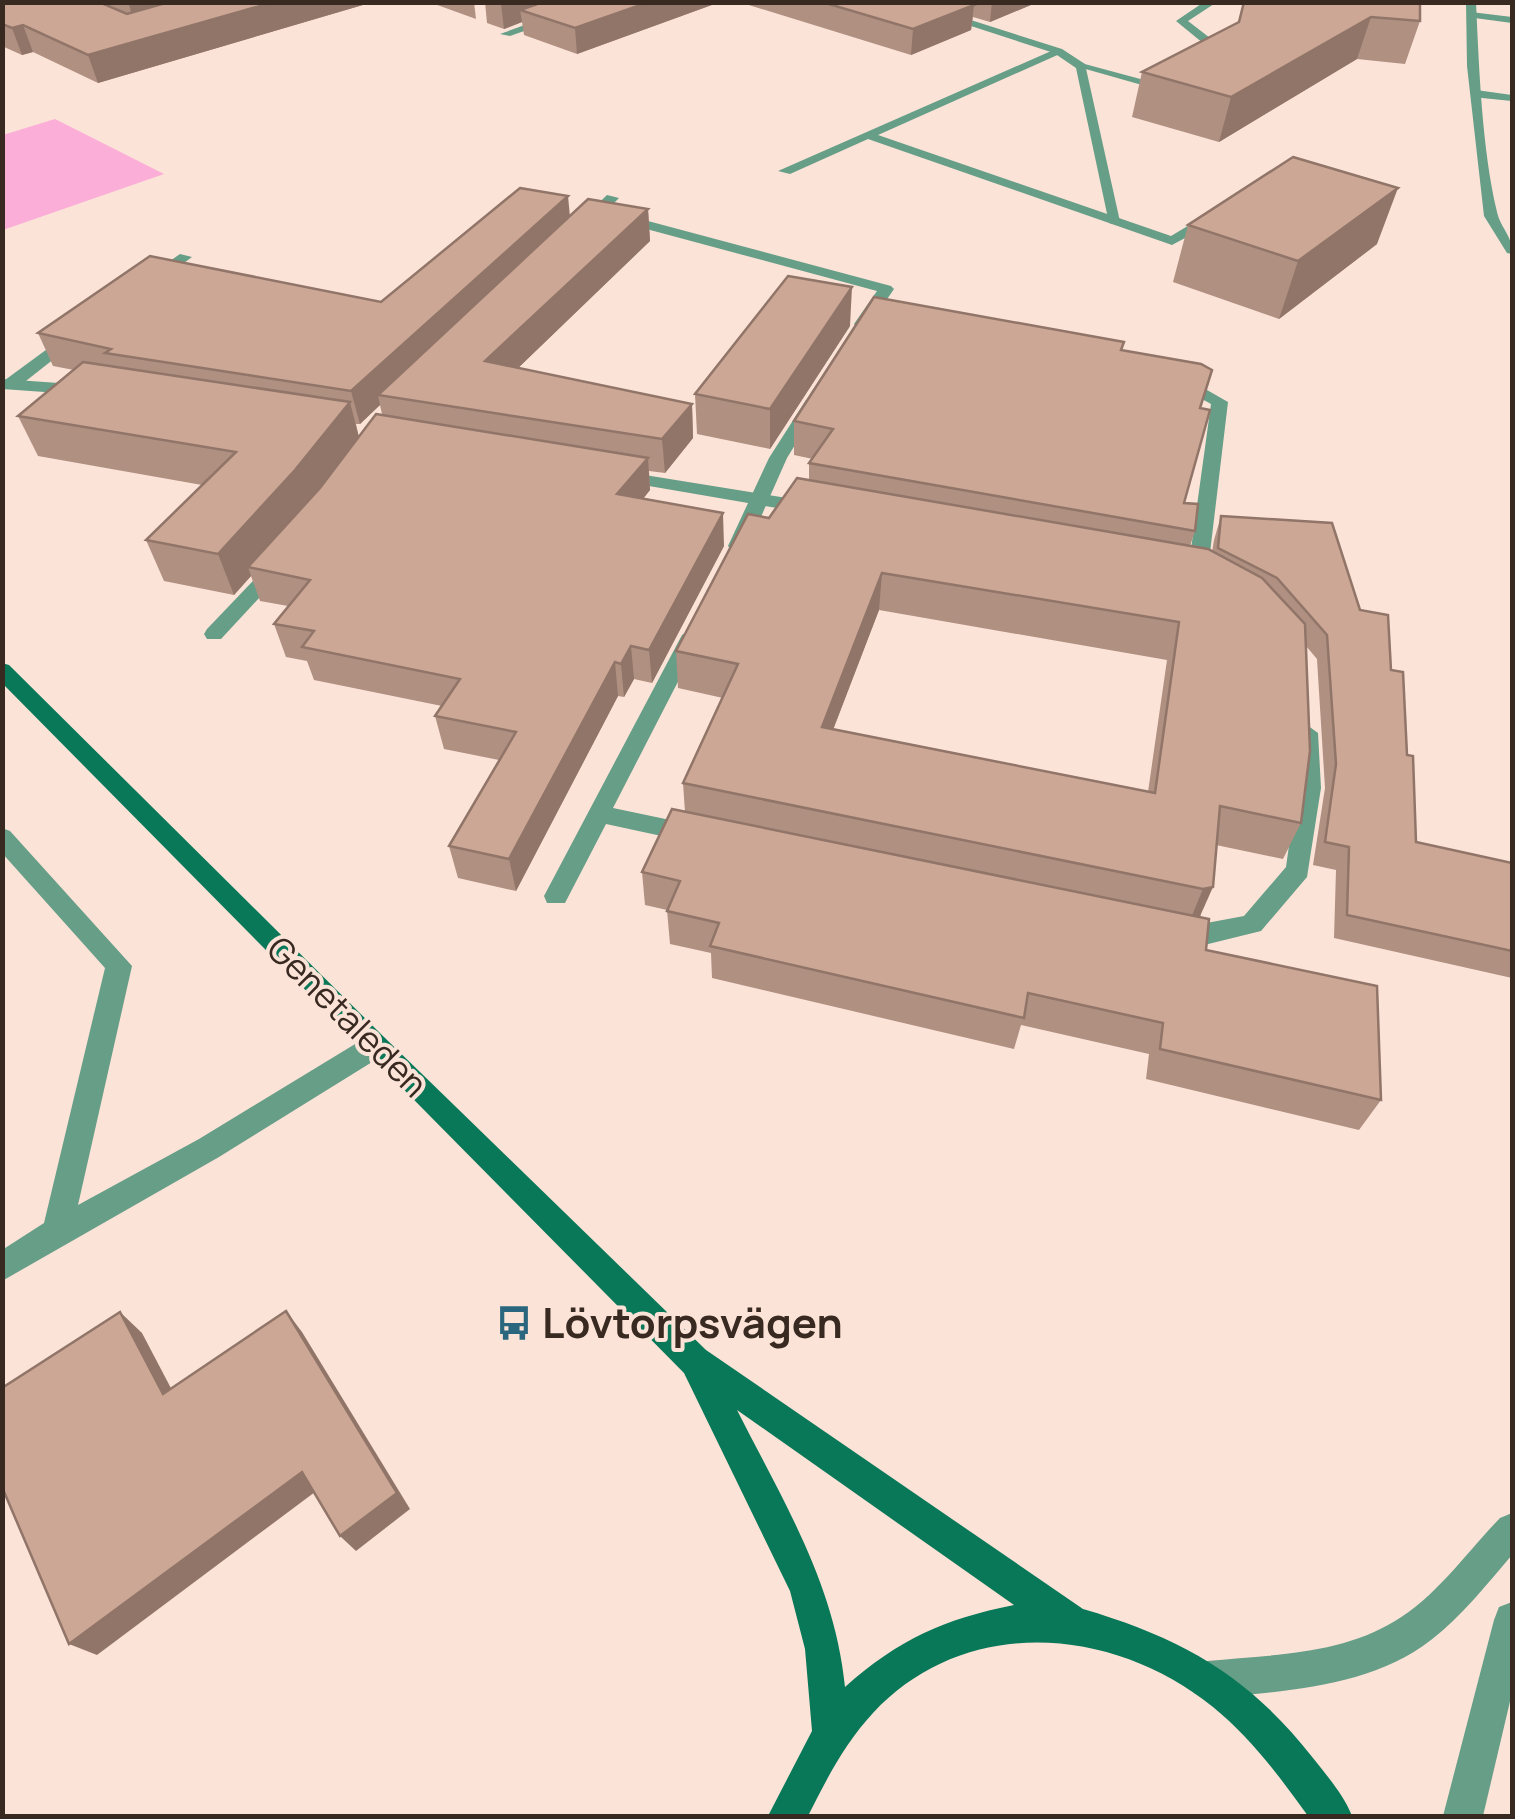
<svg xmlns="http://www.w3.org/2000/svg" width="1515" height="1819" font-family="Manrope,sans-serif">
  <rect width="100%" height="100%" fill="#fce3d8"/>
  <polygon fill="#fbaed7" points="55,119 164,174 3,230 3,135"/>
  <g fill="none" stroke-linecap="round" stroke-linejoin="round">
    <g fill="#669e87" fill-rule="evenodd">
      <polygon points="589,2 606,2 510,36 500,34"/>
      <polygon points="1204,2 1217,2 1188,21 1223,48 1149,87 1075,66 1081,63 1144,80 1209,48 1176,21"/>
      <polygon points="1471,12 1512,17 1512,23 1467,17"/>
      <polygon points="1058,48 1062,53 878,135 1171,236 1201,218 1211,218 1211,224 1172,245 868,139 790,174 778,171"/>
      <polygon points="1476,90 1512,95 1512,101 1472,97"/>
      <polygon points="607,195 619,198 587,230 577,230 577,224"/>
      <polygon points="618,213 891,286 894,289 868,327 856,327 854,324 877,291 613,220 613,214"/>
      <polygon points="180,254 192,257 157,283 147,283 147,277"/>
      <polygon points="69,333 83,336 17,388 5,388 5,380"/>
      <polygon points="1179,374 1228,402 1207,578 1197,584 1187,578 1211,404 1173,383 1173,375"/>
      <polygon points="806,400 820,404 787,458 748,546 745,550 731,550 728,546 769,458"/>
      <polygon points="277,561 287,567 284,571 221,639 207,639 204,634 207,629 270,563"/>
      <polygon points="692,628 702,635 613,808 694,825 706,834 694,843 606,824 565,903 547,903 544,896 682,635"/>
      <polygon points="1307,725 1318,733 1321,788 1307,877 1261,931 1188,949 1169,944 1165,937 1169,930 1244,916 1286,867 1297,788 1296,733"/>
    </g>
    <g fill="#669e87" fill-rule="evenodd">
      <polygon points="897,2 914,2 1062,49 1085,64 1121,226 1109,223 1076,68 1054,53"/>
      <polygon points="2,379 87,385 95,390 87,395 2,389"/>
      <polygon points="620,471 812,502 821,508 812,514 614,480 614,472"/>
      <polygon points="2,828 10,831 132,966 78,1205 199,1139 365,1038 375,1035 385,1038 389,1046 385,1054 219,1157 2,1281 2,1250 44,1223 105,968 2,853"/>
    </g>
    <g fill="#669e87" fill-rule="evenodd">
      <path d="M1466,2H1476C1479,68 1482,149 1497,212C1501,229 1513,236 1512,254L1507,253L1484,216L1467,66Z"/>
      <path d="M1512,1513V1555C1487,1584 1462,1616 1431,1640C1370,1688 1281,1691 1207,1699L1194,1693L1188,1680L1194,1667L1207,1661C1269,1655 1340,1655 1395,1621C1436,1597 1467,1552 1500,1518Z"/>
      <polygon points="1512,1602 1512,1693 1483,1816 1443,1816 1494,1620 1499,1607"/>
    </g>
    <path fill="#097858" fill-rule="evenodd" d="M2,663L9,665L385,1038L706,1350L1083,1609C1182,1638 1249,1676 1313,1758C1327,1776 1344,1795 1352,1816H1308C1280,1777 1251,1738 1213,1707C1113,1626 965,1614 873,1713C845,1743 826,1780 808,1816H768L812,1731L805,1649L790,1591L684,1373L2,683ZM737,1410L1014,1605C944,1619 899,1639 845,1687C835,1584 783,1501 737,1410Z"/>
  </g>
  <g fill="#b09080" fill-rule="evenodd">
    <polygon points="2,2 373,2 98,83 33,52 22,55 2,46"/>
    <polygon points="429,2 474,2 476,19"/>
    <polygon points="485,2 720,2 577,54 524,35 522,22 504,29 487,23"/>
    <polygon points="739,2 1038,2 990,22 973,17 971,30 911,55"/>
    <polygon points="1244,2 1420,21 1405,64 1357,59 1219,142 1132,117 1142,72 1239,22"/>
    <path d="M648,209L650,241L518,368L692,404L693,438L665,473L649,471L650,490L643,499L724,546L652,683L634,679L624,697L618,696L516,891L458,878L449,846L499,760L444,749L435,716L442,706L314,680L307,661L286,657L274,624L288,606L260,601L251,576L234,595L164,581L146,540L202,485L38,456L18,416L74,370L53,366L38,333L381,302L570,216ZM380,405L382,414L359,437L356,424H360Z"/>
    <polygon points="1188,225 1377,244 1279,319 1173,282"/>
    <polygon points="850,326 770,449 697,434 695,394"/>
    <path d="M1124,342L1122,350L1201,408L1184,503L1195,531L1190,546L1212,552L1214,540L1221,516L1360,610L1391,670L1407,755L1416,842L1512,863V978L1334,938L1336,870L1313,865L1325,788L1317,659L1306,646L1301,823L1283,859L1216,845L1200,917L1206,950L1381,1100L1359,1130L1146,1079L1149,1054L1021,1025L1014,1049L712,978L711,953L670,944L667,910L645,905L642,872L685,812L683,783L723,698L678,688L676,651L769,518L809,480V463L813,459L794,455V421ZM879,610L1167,660L1148,792L833,729Z"/>
  </g>
  <g fill="#907568">
    <polygon points="128,2 223,2 136,27"/>
    <polygon points="274,2 373,2 98,83 88,55"/>
    <polygon points="504,2 577,2 520,10 522,22 504,29 501,4"/>
    <polygon points="649,2 720,2 577,54 575,28"/>
    <polygon points="992,2 1038,2 990,22"/>
    <polygon points="974,5 971,30 911,55 913,29"/>
    <polygon points="1371,17 1357,59 1219,142 1231,97"/>
    <polygon points="23,25 33,52 22,55 12,28"/>
    <polygon points="1398,188 1377,244 1279,319 1298,261"/>
    <polygon points="568,196 571,227 378,395 380,405 360,424 351,391"/>
    <polygon points="648,209 650,241 490,395 485,361"/>
    <polygon points="852,287 850,326 770,449 770,409"/>
    <polygon points="350,402 360,442 257,569 248,567 251,576 234,595 218,554"/>
    <polygon points="692,404 693,438 665,473 662,439"/>
    <polygon points="648,458 650,490 620,527 617,494"/>
    <polygon points="723,513 724,546 652,683 649,650"/>
    <polygon points="882,573 879,610 820,764 822,727"/>
    <polygon points="631,646 634,679 624,697 621,664"/>
    <polygon points="615,662 618,696 516,891 509,859"/>
    <polygon points="1213,887 1197,923 1188,925 1203,889"/>
    <polygon points="286,1311 302,1332 410,1509 356,1551 340,1536"/>
    <polygon points="120,1312 142,1333 184,1413 163,1394"/>
    <polygon points="302,1472 319,1489 97,1655 69,1644"/>
  </g>
  <g fill="#cda795" stroke="#907568" stroke-width="2.5" fill-rule="evenodd">
    <polygon points="2,2 99,2 127,14 169,2 274,2 88,55 23,25 12,28 2,24"/>
    <polygon points="543,2 649,2 575,28 520,10"/>
    <polygon points="822,2 966,2 974,5 913,29"/>
    <polygon points="1244,2 1420,2 1420,21 1371,17 1231,97 1142,72 1239,22"/>
    <polygon points="1293,157 1398,188 1298,261 1188,225"/>
    <polygon points="520,188 568,196 351,391 105,353 111,349 38,333 150,256 381,302"/>
    <polygon points="588,199 648,209 485,361 692,404 662,439 378,395"/>
    <polygon points="788,276 852,287 770,409 695,394"/>
    <polygon points="874,297 1124,342 1121,350 1201,364 1212,370 1200,408 1210,410 1184,503 1198,504 1195,531 809,463 833,429 794,421"/>
    <polygon points="83,362 350,402 295,470 218,554 146,540 236,452 18,416"/>
    <polygon points="376,414 648,458 617,494 723,513 649,650 631,646 621,664 615,662 509,859 449,846 516,732 435,716 460,679 302,647 314,631 274,624 310,580 248,567 320,488"/>
    <path d="M797,478L1208,549L1262,578L1305,624L1310,751L1301,823L1220,806L1213,887L1203,889L683,783L738,664L676,651L748,514L769,518ZM882,573L1179,622L1155,793L822,727Z"/>
    <polygon points="1221,516 1332,523 1360,610 1388,615 1391,670 1403,672 1407,755 1413,756 1416,842 1512,863 1512,951 1347,915 1349,847 1325,842 1336,764 1327,635 1277,578 1218,548"/>
    <polygon points="672,809 1209,919 1206,950 1377,986 1381,1100 1160,1049 1163,1023 1028,993 1024,1018 710,946 719,923 667,911 680,881 642,872"/>
    <polygon points="286,1311 397,1493 340,1536 302,1472 69,1644 2,1487 2,1388 120,1312 163,1394"/>
  </g>
  <defs>
    <symbol id="bus-bare" viewBox="-9 -9 18 18"><path d="M-5-6H5V4H4V6H2V4H-2V6H-4V4H-5ZM-3.5-4V0h7V-4ZM-3.5 1.2v1.5H-2V1.2ZM2 1.2v1.5H3.5V1.2Z" fill="#2a677e" stroke="#fce3d8" stroke-width="2.5" paint-order="stroke"/></symbol>
  </defs>
  <g fill-rule="evenodd">
    <use href="#bus-bare" x="489" y="1298" width="50" height="50"/>
  </g>
  <g text-anchor="middle" stroke-width="8" stroke-linejoin="round" paint-order="stroke">
    <g font-size="35" fill="#382921" stroke="#fce3d8">
      <text transform="translate(347 1017) rotate(45)" y="12">Genetaleden</text>
    </g>
    <g font-size="42" font-weight="bold" fill="#382921" stroke="#fce3d8" text-anchor="start">
      <text x="542" y="1338">Lövtorpsvägen</text>
    </g>
  </g>
  <rect width="1515" height="1819" fill="none" stroke="#382921" stroke-width="10"/>
</svg>
